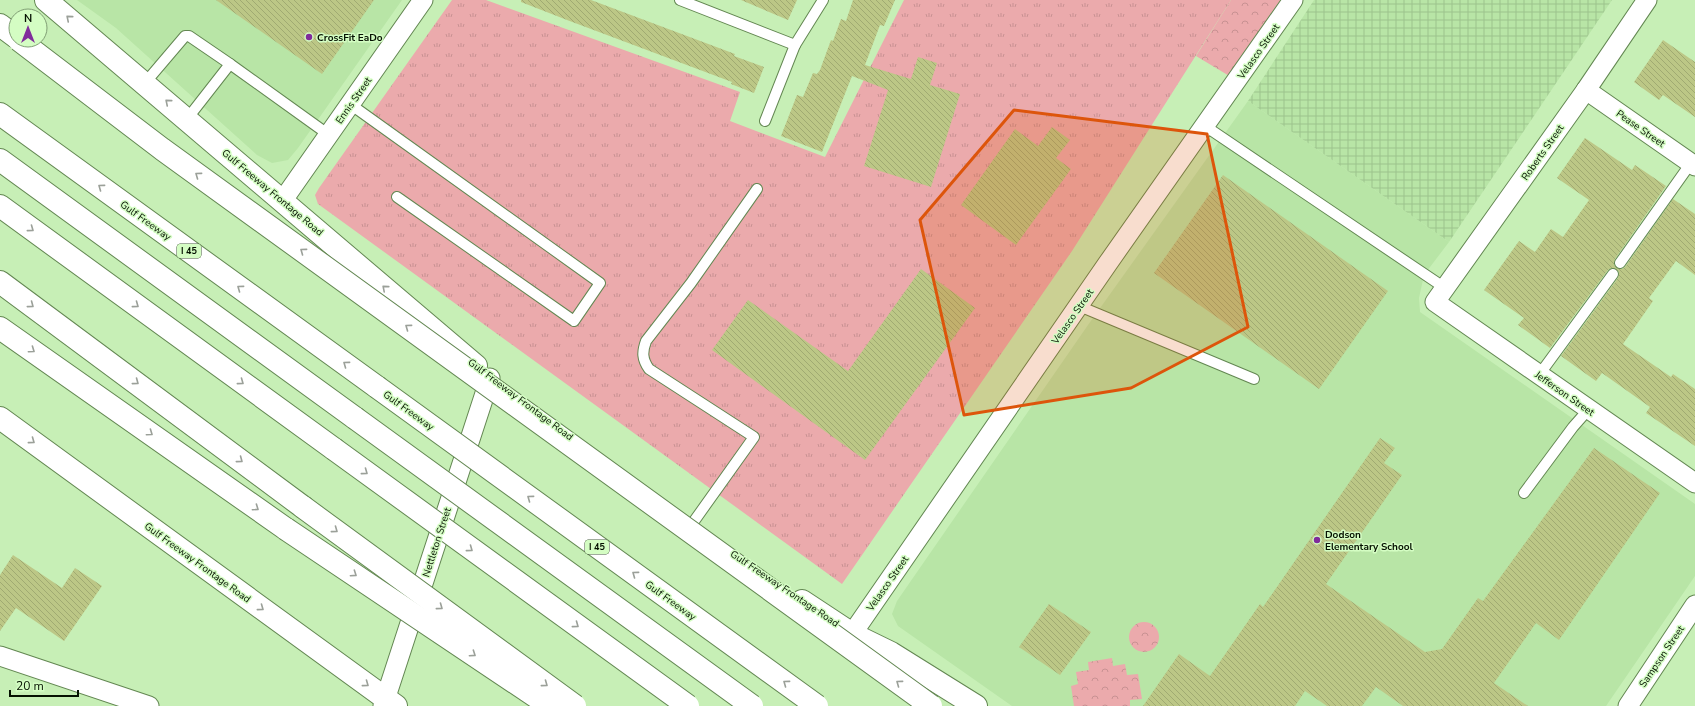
<svg xmlns="http://www.w3.org/2000/svg" width="1695" height="706" font-family="'Nunito Sans',sans-serif">
  <defs>
    <pattern id="industrial-grid" width="8" height="8" patternUnits="userSpaceOnUse"><rect width="8" height="8" fill="#b8e5a6"/><path d="M0 4h8M4 0v8" fill="none" stroke="#9dc38d"/></pattern>
    <pattern id="grass-tufts" width="24" height="20" patternUnits="userSpaceOnUse"><rect width="24" height="20" fill="#ebaaac"/><path d="M3 7l-1-3M5 7V3M7 7l1-3M15 17l-1-3M17 17v-4M19 17l1-3" fill="none" stroke="#c89192"/></pattern>
    <pattern id="forest-crowns" width="20" height="18" patternUnits="userSpaceOnUse"><rect width="20" height="18" fill="#ebaaac"/><path d="M2 6a3 3 0 1 1 6 0M12 15a3 3 0 1 1 6 0" fill="none" stroke="#c89192"/></pattern>
    <pattern id="building-back-hatch" width="6" height="6" patternUnits="userSpaceOnUse"><rect width="6" height="6" fill="#bcc786"/><path d="M-1 5l2 2M0 0l6 6M5-1l2 2" fill="none" stroke="#a0aa72"/></pattern>
  </defs>
  <rect width="100%" height="100%" fill="#c7efb6"/>
  <g fill="#b8e5a6">
    <polygon points="77,0 402,0 298,148 288,160 272,163 257,155 116,28"/>
    <polygon points="1248,101 1449,242 1424,275 1419,298 1420,312 1695,504 1695,576 1606,706 1012,706 898,626 892,614 897,601 1088,325"/>
  </g>
  <polygon fill="url(#industrial-grid)" points="1314,0 1612,0 1449,242 1248,101"/>
  <polygon fill="url(#grass-tufts)" points="452,0 486,0 740,92 730,121 825,157 904,0 1231,0 1072,251 842,584 318,204 315,195 319,188"/>
  <g fill="url(#forest-crowns)">
    <polygon points="1231,0 1283,0 1231,77 1196,56"/>
    <circle cx="1144" cy="637" r="15"/>
    <polygon points="1112,658 1113,666 1125,664 1127,675 1138,674 1142,699 1130,700 1130,706 1074,706 1071,686 1078,684 1076,672 1089,670 1088,662"/>
  </g>
  <g fill="url(#building-back-hatch)">
    <polygon points="216,0 374,0 322,74"/>
    <polygon points="521,0 591,0 735,54 734,56 764,67 754,93 731,84 732,82 567,20 521,2"/>
    <polygon points="741,0 797,0 788,20"/>
    <polygon points="853,0 895,0 884,26 880,25 865,65 911,79 918,57 937,63 930,85 960,94 931,187 864,166 888,90 852,76 822,152 781,136 797,95 803,97 813,73 817,74 820,70 831,40 833,41 841,19 846,21"/>
    <polygon points="1663,40 1695,62 1695,117 1663,95 1659,100 1634,82"/>
    <polygon points="1052,127 1070,140 1056,158 1071,169 1016,245 961,205 1015,129 1038,146"/>
    <polygon points="1585,138 1632,170 1635,165 1666,186 1615,259 1614,265 1617,268 1622,269 1625,267 1673,199 1695,214 1695,275 1676,261 1649,298 1653,301 1623,344 1671,377 1673,374 1695,389 1695,446 1646,413 1650,407 1602,373 1596,381 1561,356 1618,278 1619,272 1616,269 1611,268 1608,270 1550,348 1518,325 1524,318 1484,290 1519,241 1535,252 1551,229 1563,237 1589,200 1557,178"/>
    <polygon points="1223,175 1388,291 1319,389 1154,273"/>
    <polygon points="921,269 975,308 865,460 712,350 748,300 848,371"/>
    <polygon points="1380,438 1395,448 1384,463 1402,475 1326,584 1425,652 1442,649 1478,598 1483,601 1594,448 1660,493 1559,640 1536,623 1494,683 1528,706 1403,706 1376,687 1362,706 1327,706 1305,691 1295,706 1143,706 1179,654 1210,676 1260,604 1263,607"/>
    <polygon points="13,555 62,588 75,568 102,586 64,641 16,608 0,631 0,575"/>
    <polygon points="1049,604 1091,632 1060,675 1019,647"/>
  </g>
  <g fill="none" stroke-linecap="round" stroke-linejoin="round">
    <defs>
      <g id="lane">
        <polyline points="680,0 795,45 823,0"/>
        <polyline points="230,64 329,135"/>
        <polyline points="145,83 185,36 189,36 230,64 187,119"/>
        <polyline points="350,104 600,283 574,321 397,197"/>
        <polyline points="765,121 795,45"/>
        <polyline points="1205,126 1445,288"/>
        <polyline points="1620,263 1691,163"/>
        <polyline points="1079,306 1254,379"/>
        <polyline points="1539,375 1613,274"/>
        <polyline points="1524,493 1573,427 1588,410"/>
        <path d="M692,524L754,437L649,369C642,359 642,352 646,341L691,283L757,189"/>
      </g>
      <g id="street">
        <polyline points="1647,0 1586,90 1435,302 1695,483"/>
        <polyline points="1586,90 1695,166"/>
        <polyline points="283,200 423,0"/>
        <polyline points="852,634 1108,263 1293,0"/>
        <polyline points="0,656 149,706"/>
        <polyline points="383,706 490,378"/>
        <polyline points="1628,706 1695,605"/>
      </g>
      <g id="secondary">
        <polyline points="46,0 476,366"/>
        <polyline points="0,418 396,706"/>
        <polyline points="802,601 852,634 891,653 976,706"/>
      </g>
      <g id="highway">
        <polyline points="0,25 16,37"/>
        <polyline points="0,114 377,387"/>
        <polyline points="0,160 355,418"/>
        <polyline points="0,206 334,449"/>
        <polyline points="0,282 303,507"/>
        <polyline points="0,328 286,529"/>
      </g>
    </defs>
    <use href="#lane" stroke="#638752" stroke-width="12"/>
    <use href="#street" stroke="#638752" stroke-width="21"/>
    <use href="#secondary" stroke="#638752" stroke-width="24"/>
    <use href="#highway" stroke="#638752" stroke-width="24"/>
    <use href="#lane" stroke="#fff" stroke-width="10"/>
    <use href="#street" stroke="#fff" stroke-width="19"/>
    <use href="#secondary" stroke="#fff" stroke-width="22"/>
    <use href="#highway" stroke="#fff" stroke-width="22"/>
    <defs>
      <g id="highway-bridge">
        <polyline points="19,40 162,149 931,706"/>
        <polyline points="377,387 817,706"/>
        <polyline points="355,418 752,706"/>
        <polyline points="334,449 688,706"/>
        <polyline points="303,507 575,706"/>
        <polyline points="286,529 550,706"/>
      </g>
    </defs>
    <use href="#highway-bridge" stroke="#638752" stroke-width="24" stroke-linecap="butt"/>
    <use href="#highway-bridge" stroke="#fff" stroke-width="22"/>
  </g>
  <defs><path id="oneway-chevron" d="M-2-3.5L2.5 0L-2 3.5" fill="none" stroke-width="1.6" stroke-linecap="round" stroke-linejoin="round"/></defs>
  <g stroke="#9ba099">
    <use href="#oneway-chevron" transform="translate(69 18) rotate(-140)"/>
    <use href="#oneway-chevron" transform="translate(168 102) rotate(-140)"/>
    <use href="#oneway-chevron" transform="translate(198 175) rotate(-144)"/>
    <use href="#oneway-chevron" transform="translate(101 187) rotate(-144)"/>
    <use href="#oneway-chevron" transform="translate(31 229) rotate(36)"/>
    <use href="#oneway-chevron" transform="translate(303 251) rotate(-144)"/>
    <use href="#oneway-chevron" transform="translate(240 288) rotate(-144)"/>
    <use href="#oneway-chevron" transform="translate(385 288) rotate(-139)"/>
    <use href="#oneway-chevron" transform="translate(31 305) rotate(37)"/>
    <use href="#oneway-chevron" transform="translate(136 305) rotate(36)"/>
    <use href="#oneway-chevron" transform="translate(408 327) rotate(-144)"/>
    <use href="#oneway-chevron" transform="translate(32 350) rotate(35)"/>
    <use href="#oneway-chevron" transform="translate(346 364) rotate(-144)"/>
    <use href="#oneway-chevron" transform="translate(136 382) rotate(37)"/>
    <use href="#oneway-chevron" transform="translate(241 382) rotate(36)"/>
    <use href="#oneway-chevron" transform="translate(150 433) rotate(35)"/>
    <use href="#oneway-chevron" transform="translate(32 441) rotate(36)"/>
    <use href="#oneway-chevron" transform="translate(240 460) rotate(37)"/>
    <use href="#oneway-chevron" transform="translate(365 472) rotate(36)"/>
    <use href="#oneway-chevron" transform="translate(530 498) rotate(-144)"/>
    <use href="#oneway-chevron" transform="translate(256 508) rotate(35)"/>
    <use href="#oneway-chevron" transform="translate(335 530) rotate(36)"/>
    <use href="#oneway-chevron" transform="translate(470 549) rotate(36)"/>
    <use href="#oneway-chevron" transform="translate(354 574) rotate(34)"/>
    <use href="#oneway-chevron" transform="translate(635 574) rotate(-144)"/>
    <use href="#oneway-chevron" transform="translate(440 607) rotate(36)"/>
    <use href="#oneway-chevron" transform="translate(261 608) rotate(36)"/>
    <use href="#oneway-chevron" transform="translate(576 625) rotate(36)"/>
    <use href="#oneway-chevron" transform="translate(473 654) rotate(34)"/>
    <use href="#oneway-chevron" transform="translate(786 683) rotate(-144)"/>
    <use href="#oneway-chevron" transform="translate(899 683) rotate(-144)"/>
    <use href="#oneway-chevron" transform="translate(366 684) rotate(36)"/>
    <use href="#oneway-chevron" transform="translate(545 684) rotate(36)"/>
  </g>
  <path fill="#dd550b" fill-opacity="0.2" stroke="#dd550b" stroke-width="3" stroke-linejoin="round" d="M1014,110L1207,134L1248,327L1131,388L964,415L920,220Z"/>
  <g fill="#802c9b" stroke="#d4fdc3" stroke-width="1.5">
    <circle cx="309" cy="37" r="4"/>
    <circle cx="1317" cy="540" r="4"/>
  </g>
  <g text-anchor="middle" stroke-width="3" stroke-linejoin="round" paint-order="stroke">
    <g fill="#d4fdc3" stroke="#43583b" stroke-width="1">
      <rect x="177" y="244" width="24" height="14" rx="3"/>
      <rect x="585" y="540" width="24" height="14" rx="3"/>
    </g>
    <g font-size="9" font-weight="bold" fill="#051101">
      <text x="189" y="254">I 45</text>
      <text x="597" y="550">I 45</text>
    </g>
    <g font-size="10" font-weight="bold" fill="#051101" stroke="#d4fdc3" text-anchor="start">
      <text x="317" y="41">CrossFit EaDo</text>
      <text x="1325" y="538">Dodson<tspan x="1325" dy="12">Elementary School</tspan></text>
    </g>
    <g font-size="10" fill="#051101" stroke="#d4fdc3">
      <text transform="translate(1258 51) rotate(-55)" y="4">Velasco Street</text>
      <text transform="translate(353 100) rotate(-55)" y="4">Ennis Street</text>
      <text transform="translate(1641 128) rotate(35)" y="4">Pease Street</text>
      <text transform="translate(1542 152) rotate(-55)" y="4">Roberts Street</text>
      <text transform="translate(273 192) rotate(40)" y="4">Gulf Freeway Frontage Road</text>
      <text transform="translate(146 220) rotate(36)" y="4">Gulf Freeway</text>
      <text transform="translate(1072 316) rotate(-55)" y="4">Velasco Street</text>
      <text transform="translate(1565 393) rotate(35)" y="4">Jefferson Street</text>
      <text transform="translate(521 399) rotate(37)" y="4">Gulf Freeway Frontage Road</text>
      <text transform="translate(409 410) rotate(36)" y="4">Gulf Freeway</text>
      <text transform="translate(436 542) rotate(-72)" y="4">Nettleton Street</text>
      <text transform="translate(198 562) rotate(36)" y="4">Gulf Freeway Frontage Road</text>
      <text transform="translate(887 583) rotate(-55)" y="4">Velasco Street</text>
      <text transform="translate(785 588) rotate(34)" y="4">Gulf Freeway Frontage Road</text>
      <text transform="translate(671 600) rotate(36)" y="4">Gulf Freeway</text>
      <text transform="translate(1661 656) rotate(-56)" y="4">Sampson Street</text>
    </g>
  </g>
  <g transform="translate(28 28)"><circle r="19" fill="#d4fdc3" stroke="#819f75"/>
  <path d="M0-3L7 15L0 10L-7 15Z" fill="#802c9b"/>
  <text y="-6" font-size="11" font-weight="bold" text-anchor="middle" fill="#051101">N</text>
  </g>
  <path d="M10 690v6h68v-6" fill="none" stroke="#051101" stroke-width="2"/>
  <text x="16" y="690" font-size="12" fill="#051101" stroke="#d4fdc3" stroke-width="3" paint-order="stroke">20 m</text>
</svg>
